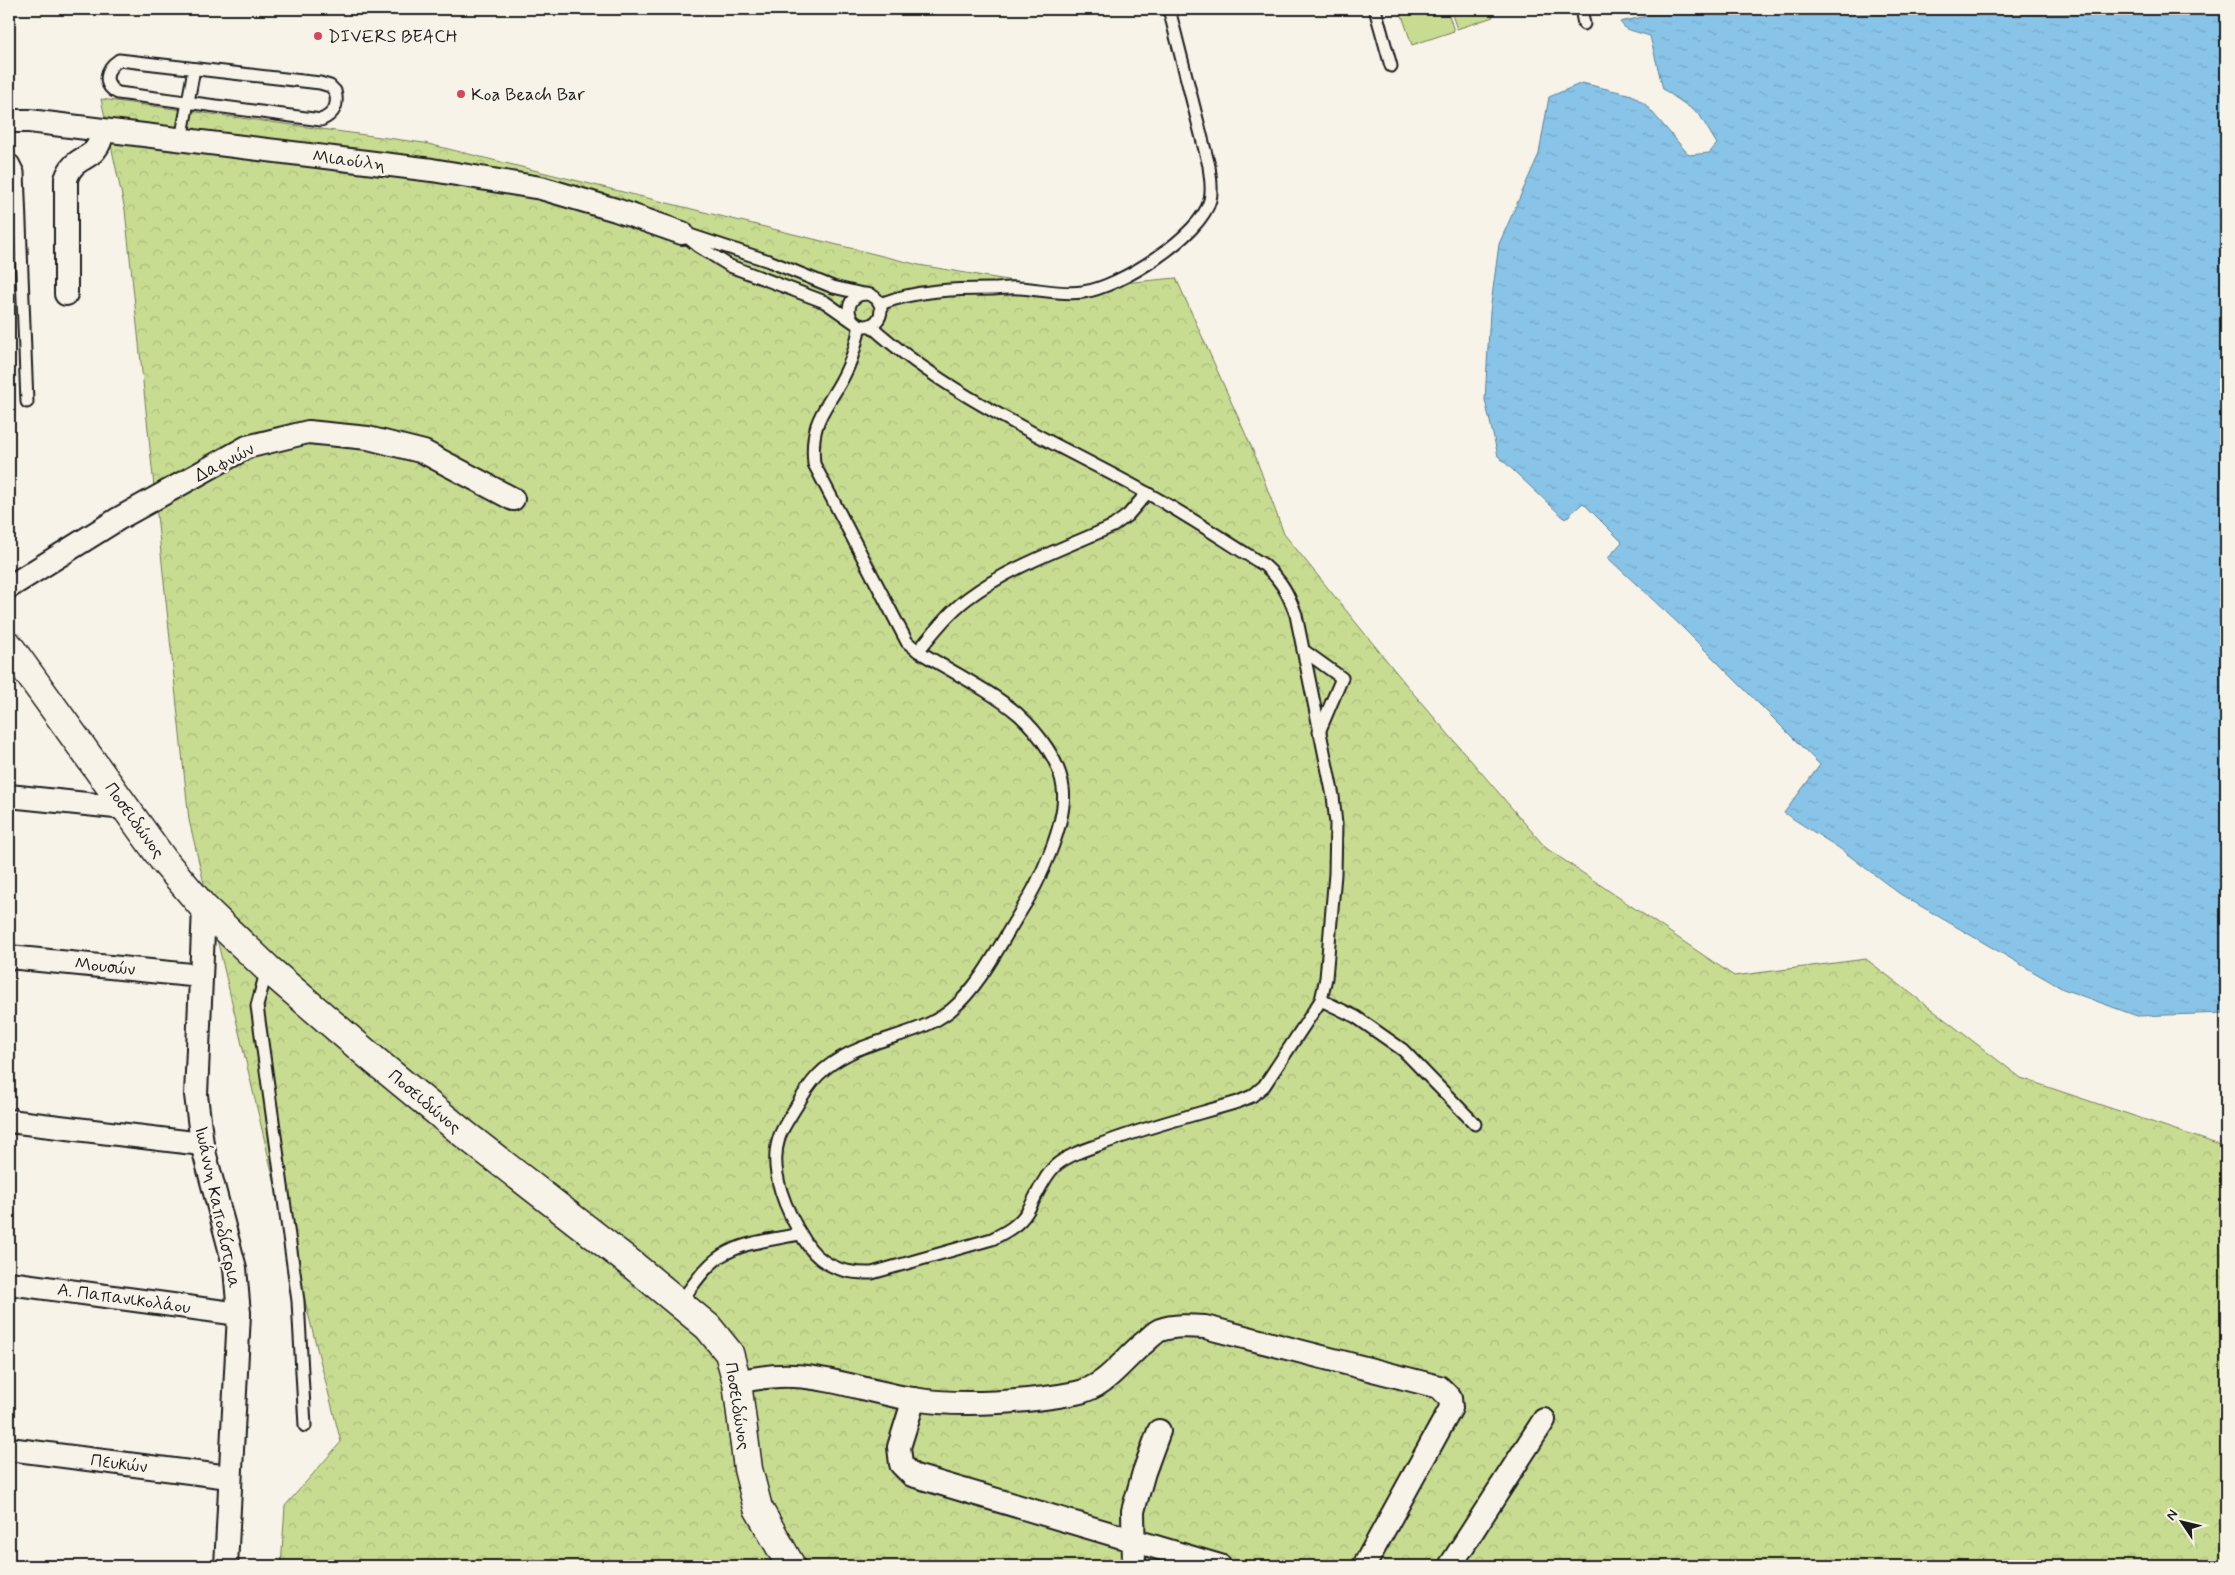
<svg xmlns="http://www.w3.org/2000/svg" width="2235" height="1575" font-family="Mynerve,sans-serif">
  <defs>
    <pattern id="forest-crowns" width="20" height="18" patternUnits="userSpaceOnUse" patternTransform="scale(1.25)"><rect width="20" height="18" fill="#c8dc91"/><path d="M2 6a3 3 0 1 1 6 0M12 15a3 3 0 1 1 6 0" fill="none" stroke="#abbc7c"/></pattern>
    <pattern id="water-ripples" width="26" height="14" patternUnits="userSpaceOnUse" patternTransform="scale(1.25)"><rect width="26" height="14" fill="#88c4e8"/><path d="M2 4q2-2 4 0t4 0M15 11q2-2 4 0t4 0" fill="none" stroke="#75a8c6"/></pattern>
  </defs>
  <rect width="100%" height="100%" fill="#f7f3e8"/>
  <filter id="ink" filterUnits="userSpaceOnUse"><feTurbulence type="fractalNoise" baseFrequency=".02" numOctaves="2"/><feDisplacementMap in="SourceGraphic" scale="10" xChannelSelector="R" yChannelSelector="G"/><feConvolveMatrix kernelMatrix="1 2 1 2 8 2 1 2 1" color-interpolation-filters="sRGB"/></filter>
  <g filter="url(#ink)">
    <polygon fill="url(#forest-crowns)" stroke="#727c56" points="101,99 424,143 919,265 1060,289 1176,278 1254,453 1284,534 1413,693 1546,848 1734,976 1866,959 2021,1078 2226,1147 2226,1566 281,1566 285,1506 341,1442 273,1176 189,820 125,210"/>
    <g fill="#c8dc91" stroke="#727c56">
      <polygon points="1400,9 1447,9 1454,31 1412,45"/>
      <polygon points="1450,9 1491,9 1493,17 1457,29"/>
    </g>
    <polygon fill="url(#water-ripples)" stroke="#5d8196" points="1652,9 2226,9 2226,1013 2137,1016 2063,989 1900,894 1839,848 1784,813 1820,765 1680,625 1608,558 1622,542 1583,503 1565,519 1498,456 1485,400 1490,312 1499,244 1539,154 1549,97 1582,83 1632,95 1646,105 1689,155 1709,153 1717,144 1699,114 1663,89 1650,36 1626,29 1620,22 1647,16"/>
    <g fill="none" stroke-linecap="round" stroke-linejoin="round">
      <defs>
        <g id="lane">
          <polyline points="1375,9 1391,66"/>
          <polyline points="1581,9 1584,24"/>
          <path d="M119,60L320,83L330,86L335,91C339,106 334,114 321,120L118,93C102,85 105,69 119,60Z"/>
          <polyline points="181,140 194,69"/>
          <polyline points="9,160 13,162 18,172 27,402"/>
          <polyline points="682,233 698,246 730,266 825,302 855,323"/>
          <polyline points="690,235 769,261 833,287 863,294"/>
          <circle cx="865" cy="310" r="16"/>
          <path d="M880,304C916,290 954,289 992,289C1001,289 1010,287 1019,288C1040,289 1060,295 1083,292C1118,288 1201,236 1210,200C1213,188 1210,177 1209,166L1169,9"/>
          <path d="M860,325C857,340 854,354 848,367C831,407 809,414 814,464L907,642L918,651C949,670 991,691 1018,714C1038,732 1060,761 1063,788C1068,822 1038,885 1019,914C999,946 980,986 951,1010C923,1033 882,1037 850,1053C822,1067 811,1080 796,1107C790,1117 782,1128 779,1138C768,1172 787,1213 805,1241C820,1266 845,1274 872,1273L992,1239C1006,1232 1019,1225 1027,1212C1037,1196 1042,1179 1055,1166C1069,1154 1090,1148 1107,1142C1150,1126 1194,1115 1238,1102L1252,1096L1264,1086L1321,1000L1326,978L1335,874L1336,824L1333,796L1296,615C1288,593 1282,581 1264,565C1225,541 1186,514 1145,492C1051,440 950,398 870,325"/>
          <polyline points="1303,650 1342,678 1319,732"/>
          <path d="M918,651C933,633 948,613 968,598C1011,566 1065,548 1113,526L1128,515L1147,493"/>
          <polyline points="267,969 257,1006 298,1301 305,1426"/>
          <polyline points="1321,1000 1356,1017 1403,1050 1475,1124"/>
          <path d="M680,1303C693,1285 708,1261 728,1252C750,1241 777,1239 800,1234"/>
        </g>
        <g id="street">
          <polyline points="9,121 29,121 432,170 541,188 616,210 682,233"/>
          <path d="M66,294V179C76,150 96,166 103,131"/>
          <polyline points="9,587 118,519 247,447 308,432 368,438 424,452 513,499"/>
          <polyline points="9,796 125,808"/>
          <polyline points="204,908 196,1095 202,1144 235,1268 239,1314 226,1566"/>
          <polyline points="9,957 201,976"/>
          <polyline points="9,1121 202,1144"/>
          <polyline points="9,1283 239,1314"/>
          <path d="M737,1382C755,1378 775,1375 794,1376C834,1378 873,1393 913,1399C960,1407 1029,1402 1076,1393C1107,1387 1122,1360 1145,1342C1150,1338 1155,1332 1160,1330C1174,1325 1190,1326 1205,1327L1439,1387L1450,1398L1451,1408L1364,1566"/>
          <polyline points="914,1399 899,1447 901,1464 912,1475 1220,1566"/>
          <polyline points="9,1449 229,1477"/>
          <polyline points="1134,1566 1133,1511 1144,1472 1159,1431"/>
          <polyline points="1450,1566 1544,1420"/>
        </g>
        <polyline id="secondary" points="9,646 164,861 204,908 267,968 373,1059 463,1133 629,1262 708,1327 729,1353 737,1382 748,1469 758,1508 791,1566"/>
      </defs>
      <use href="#lane" stroke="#1c1c1c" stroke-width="15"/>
      <use href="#street" stroke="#1c1c1c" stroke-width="26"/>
      <use href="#secondary" stroke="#1c1c1c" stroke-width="31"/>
      <use href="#lane" stroke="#f7f3e8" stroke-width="11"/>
      <use href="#street" stroke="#f7f3e8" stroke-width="22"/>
      <use href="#secondary" stroke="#f7f3e8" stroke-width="28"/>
    </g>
  </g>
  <g fill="#d1495b" stroke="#f7f3e8" stroke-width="2">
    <circle cx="318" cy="36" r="5"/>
    <circle cx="461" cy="94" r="5"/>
  </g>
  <g text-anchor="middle" stroke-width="5" stroke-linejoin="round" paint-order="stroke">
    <g font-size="18" fill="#1c1c1c" stroke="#f7f3e8" text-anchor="start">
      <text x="328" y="42">DIVERS BEACH</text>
      <text x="471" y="100">Koa Beach Bar</text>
    </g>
    <g font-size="18" fill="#1c1c1c" stroke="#f7f3e8">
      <text transform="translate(349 160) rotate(7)" y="6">Μιαούλη</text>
      <text transform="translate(224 462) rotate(-27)" y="6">Δαφνών</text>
      <text transform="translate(135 820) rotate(54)" y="6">Ποσειδώνος</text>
      <text transform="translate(105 966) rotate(6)" y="6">Μουσών</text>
      <text transform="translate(425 1101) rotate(40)" y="6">Ποσειδώνος</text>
      <text transform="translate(218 1207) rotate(78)" y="6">Ιωάννη Καποδίστρια</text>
      <text transform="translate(124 1298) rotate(8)" y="6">Α. Παπανικολάου</text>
      <text transform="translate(738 1406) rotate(81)" y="6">Ποσειδώνος</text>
      <text transform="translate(119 1463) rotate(7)" y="6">Πευκών</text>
    </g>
  </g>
  <rect width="2235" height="1575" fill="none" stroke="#f7f3e8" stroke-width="30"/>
  <rect x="15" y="15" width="2205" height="1545" fill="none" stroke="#1c1c1c" stroke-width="2" filter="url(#ink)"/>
  <g transform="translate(2182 1522) rotate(305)" stroke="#f7f3e8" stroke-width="4" paint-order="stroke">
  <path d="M0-4L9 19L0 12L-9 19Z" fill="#1c1c1c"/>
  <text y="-8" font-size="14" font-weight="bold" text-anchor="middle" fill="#1c1c1c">N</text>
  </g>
</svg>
